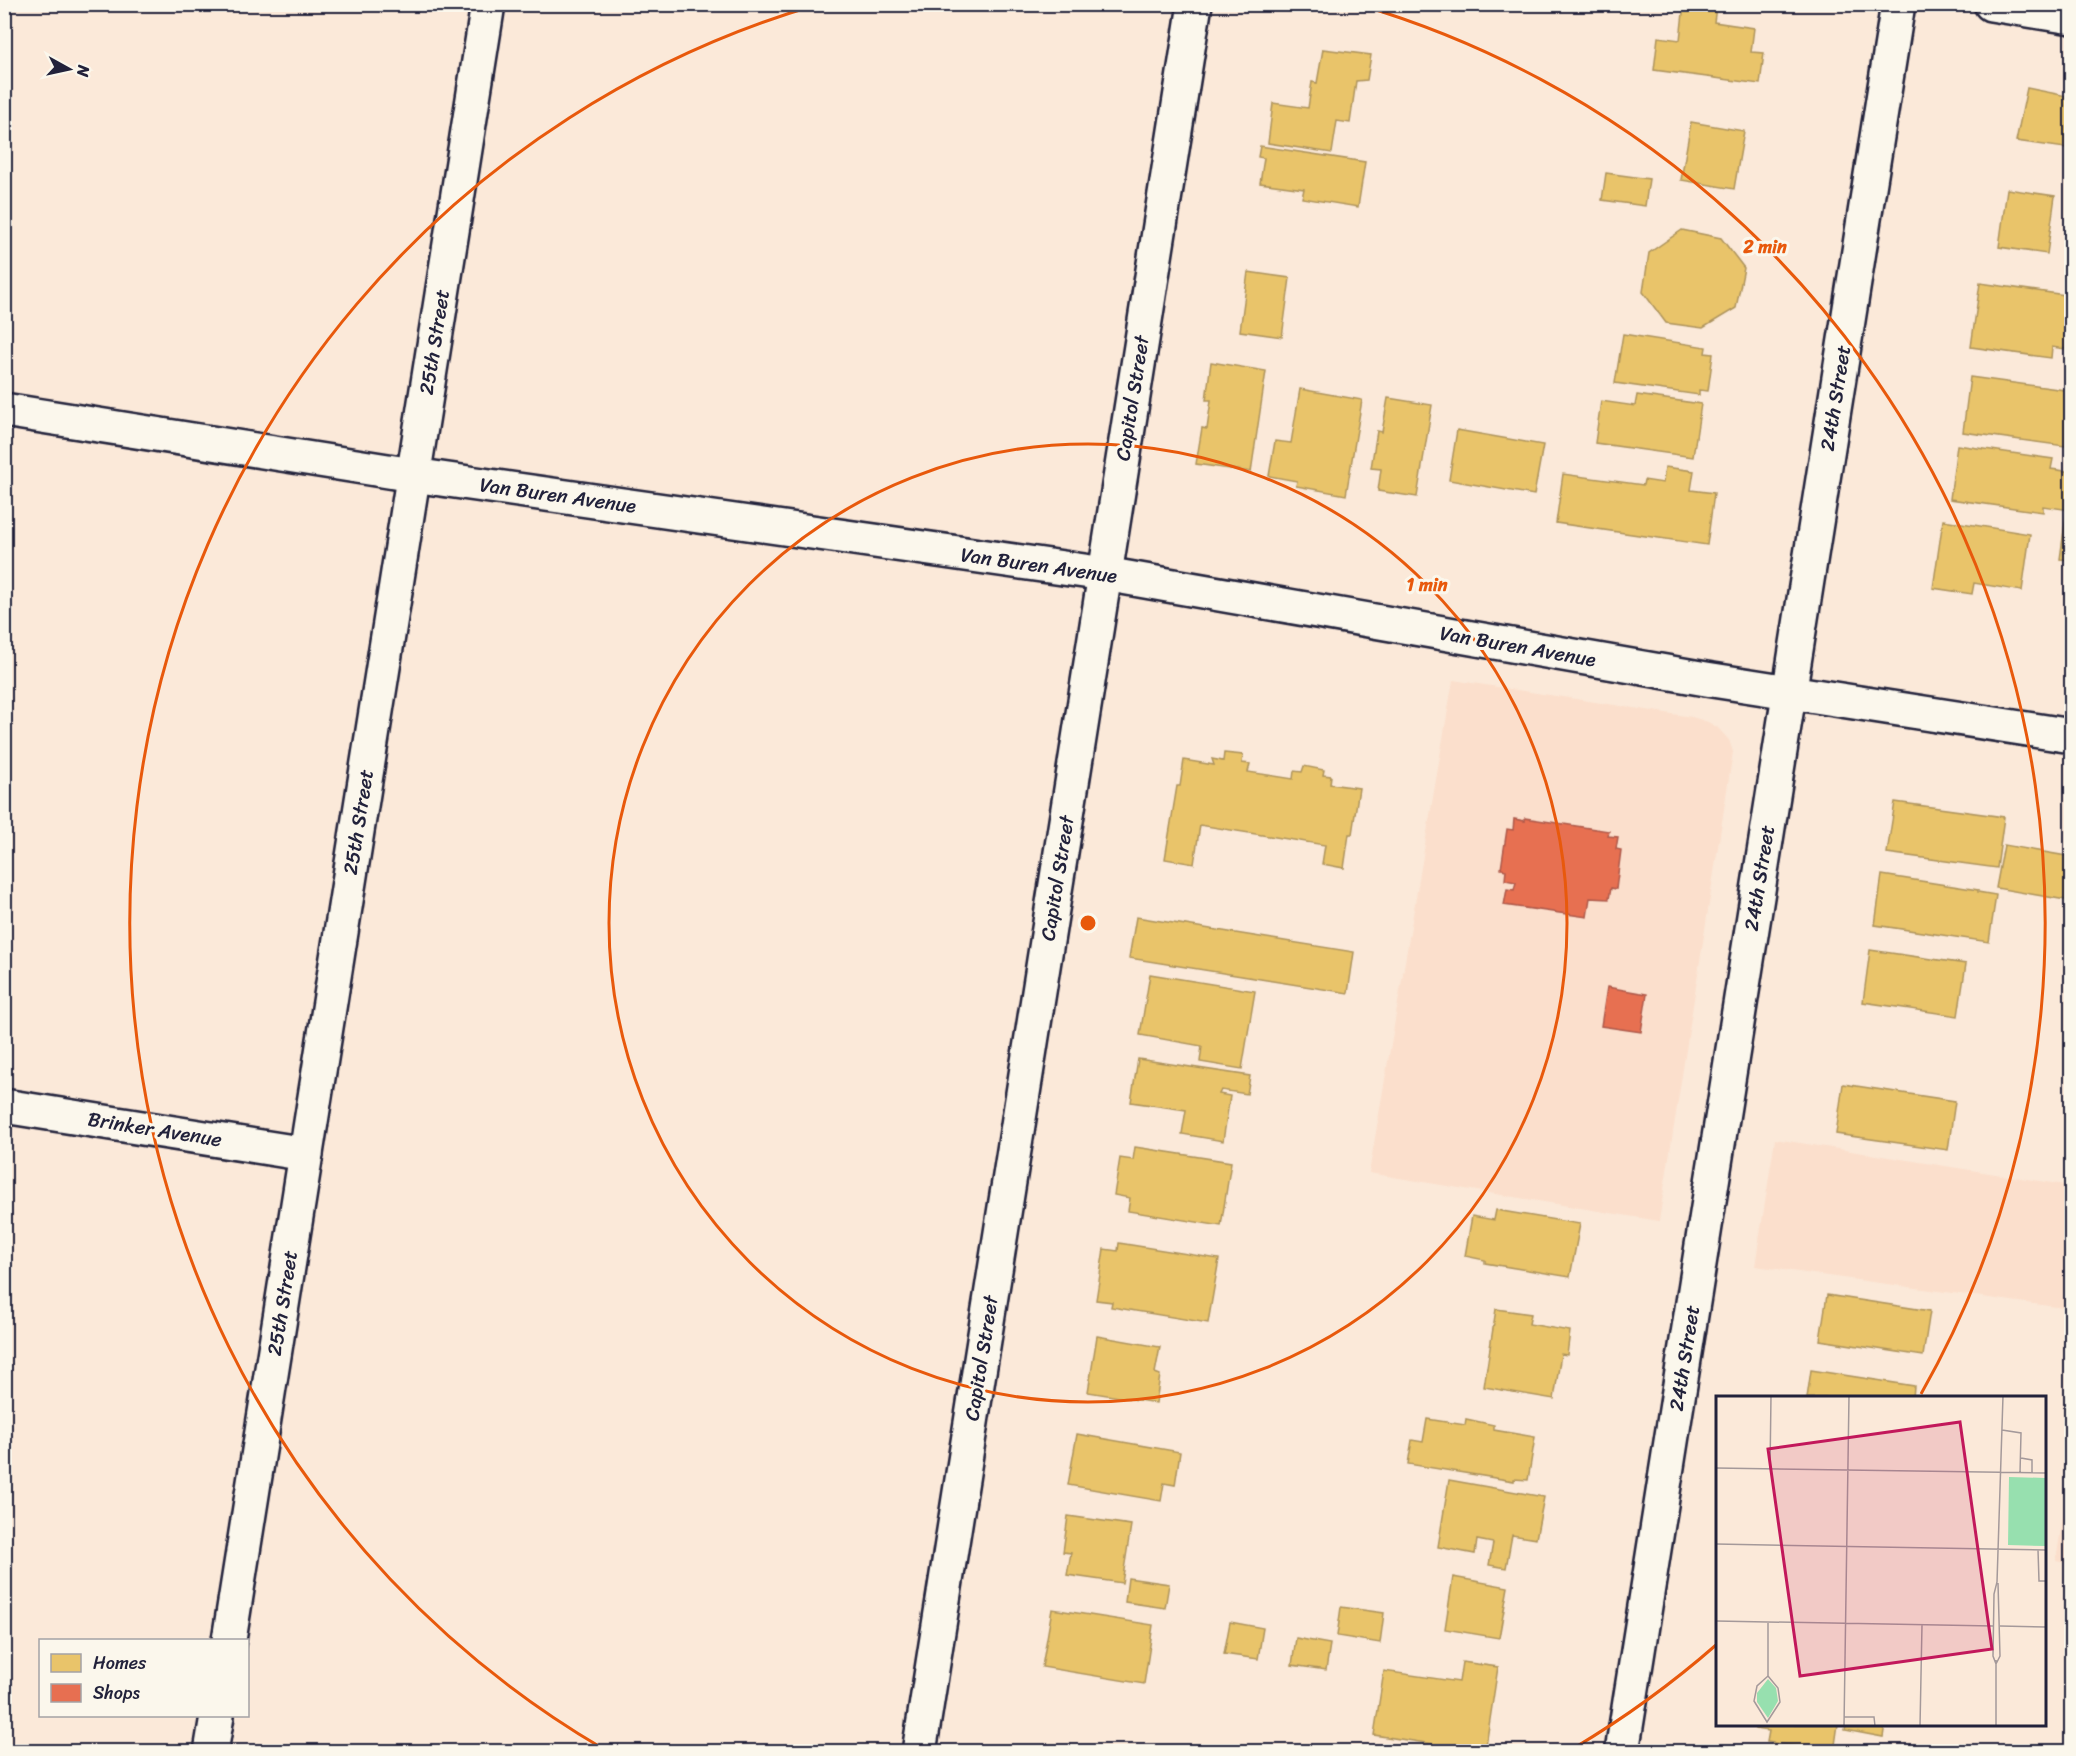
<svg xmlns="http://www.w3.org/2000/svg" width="2076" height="1756" font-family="Sriracha,sans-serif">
  <rect width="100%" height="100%" fill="#fbe9d9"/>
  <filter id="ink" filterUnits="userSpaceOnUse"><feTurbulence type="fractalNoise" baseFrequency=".0167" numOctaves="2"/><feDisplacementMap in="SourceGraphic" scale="12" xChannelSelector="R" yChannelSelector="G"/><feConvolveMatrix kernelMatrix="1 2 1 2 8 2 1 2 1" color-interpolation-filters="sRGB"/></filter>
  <g filter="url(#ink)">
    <g fill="#fbdfcc">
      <polygon points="1453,680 1692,717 1708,722 1718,728 1729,740 1733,752 1659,1221 1369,1173"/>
      <polygon points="1775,1139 2071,1186 2071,1309 1755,1266"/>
      <polygon points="2071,1464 2071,1564 2056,1561"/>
    </g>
    <g fill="#e9c46a" stroke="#ad935c" stroke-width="1.5">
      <polygon points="1684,4 1716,7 1714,22 1754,28 1751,52 1764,53 1760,84 1654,70 1658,37 1680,40"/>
      <polygon points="1323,49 1371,55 1367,80 1356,81 1350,123 1337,121 1332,153 1268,143 1273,103 1308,108 1312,82 1317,83"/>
      <polygon points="2027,88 2072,97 2072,149 2016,141"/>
      <polygon points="1691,122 1744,131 1734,189 1681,180"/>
      <polygon points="1260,146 1365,162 1358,207 1302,198 1304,189 1260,183 1264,158 1258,157"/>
      <polygon points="1606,173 1649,179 1645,206 1602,200"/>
      <polygon points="2007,189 2055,196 2047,254 1999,247"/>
      <polygon points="1682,230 1721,238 1744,268 1736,308 1703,328 1666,323 1643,292 1649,253"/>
      <polygon points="1248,272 1290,278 1282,337 1240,331"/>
      <polygon points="1980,283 2072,296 2072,350 2052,347 2051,358 1971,347"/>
      <polygon points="1623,334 1706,347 1705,353 1713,354 1708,391 1699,390 1699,395 1615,383"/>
      <polygon points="1211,362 1266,371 1251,472 1196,464 1202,428 1207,429 1211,400 1206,400"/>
      <polygon points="1970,377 2072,391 2072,447 1963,432"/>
      <polygon points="1300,389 1362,400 1346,495 1296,486 1297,481 1269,476 1275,441 1291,443"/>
      <polygon points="1637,395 1701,404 1693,457 1595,443 1601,401 1635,406"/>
      <polygon points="1388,398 1432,405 1417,497 1378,491 1381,469 1371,468 1377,431 1382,432"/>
      <polygon points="1457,430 1543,445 1534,495 1449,480"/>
      <polygon points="1957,445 2053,459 2051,469 2072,472 2070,510 2043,506 2043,512 1950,499"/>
      <polygon points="1665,467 1694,471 1691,490 1714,493 1707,545 1556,523 1563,474 1643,485 1644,480 1663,483"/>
      <polygon points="2066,516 2072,517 2072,560 2060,559"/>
      <polygon points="1943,520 2030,534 2022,591 1974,583 1972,594 1933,588"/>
      <polygon points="1224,753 1243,755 1242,763 1250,764 1248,772 1293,779 1294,771 1302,772 1304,766 1324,770 1323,775 1331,776 1330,784 1359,788 1352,834 1349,834 1344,868 1322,864 1325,845 1200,825 1194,864 1165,859 1177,786 1180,786 1184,760 1214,765 1212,759 1223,761"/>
      <polygon points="1895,802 2004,817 1997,868 1887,853"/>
      <polygon points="2004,845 2072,857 2072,901 1996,888"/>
      <polygon points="1882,875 1978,890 1978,892 1996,895 1989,942 1875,925"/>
      <polygon points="1136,917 1354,952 1348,993 1129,958"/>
      <polygon points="1870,950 1966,964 1958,1016 1863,1002"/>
      <polygon points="1150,974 1255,991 1242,1069 1200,1062 1202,1046 1140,1035"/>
      <polygon points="1138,1059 1250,1076 1247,1094 1221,1090 1219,1094 1230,1096 1223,1141 1182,1134 1186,1110 1131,1102"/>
      <polygon points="1843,1084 1955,1101 1948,1150 1836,1134"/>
      <polygon points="1135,1147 1231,1162 1221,1226 1128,1211 1130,1198 1114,1195 1120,1158 1133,1160"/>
      <polygon points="1496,1210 1580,1224 1570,1277 1485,1263 1485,1260 1465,1256 1472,1216 1494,1220"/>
      <polygon points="1119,1243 1219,1259 1208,1323 1111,1307 1112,1302 1096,1300 1104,1249 1118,1251"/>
      <polygon points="1827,1295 1930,1311 1923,1356 1820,1340"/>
      <polygon points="1496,1309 1531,1314 1529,1324 1570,1331 1567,1355 1561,1354 1554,1399 1484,1387"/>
      <polygon points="1097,1336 1160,1347 1155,1373 1160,1375 1156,1403 1088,1392"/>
      <polygon points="1811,1370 1914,1386 1913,1398 1807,1398"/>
      <polygon points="1427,1419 1465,1425 1466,1419 1494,1425 1494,1430 1535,1437 1528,1480 1514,1479 1514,1481 1408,1464 1412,1440 1423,1442"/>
      <polygon points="1077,1434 1180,1452 1175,1485 1164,1483 1161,1501 1068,1485"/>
      <polygon points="1449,1480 1544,1497 1536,1539 1512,1535 1506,1568 1489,1565 1493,1543 1477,1540 1475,1554 1438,1547"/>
      <polygon points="1068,1516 1131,1525 1122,1583 1067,1575 1071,1553 1063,1552"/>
      <polygon points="1453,1577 1508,1587 1499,1638 1445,1629"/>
      <polygon points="1128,1578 1169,1584 1165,1608 1125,1602"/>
      <polygon points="1341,1607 1384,1613 1380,1643 1337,1636"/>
      <polygon points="1052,1609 1153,1625 1144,1684 1042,1667"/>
      <polygon points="1230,1622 1263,1628 1258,1659 1224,1654"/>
      <polygon points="1296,1638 1330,1644 1326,1670 1292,1665"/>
      <polygon points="1462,1662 1498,1667 1485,1752 1374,1735 1384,1671 1459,1682"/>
      <polygon points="1756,1724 1838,1724 1834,1752 1767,1742 1769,1731 1756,1729"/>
      <polygon points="1846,1724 1885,1724 1883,1737 1845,1730"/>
    </g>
    <g fill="#e76f51" stroke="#ac584a" stroke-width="1.5">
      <polygon points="1525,818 1609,831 1608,836 1618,837 1616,849 1621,850 1616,889 1611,888 1609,899 1590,898 1587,917 1504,905 1507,889 1514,890 1516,882 1505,880 1506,870 1501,869 1507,829 1513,830 1514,819 1525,821"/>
      <polygon points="1607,987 1647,994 1641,1032 1601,1026"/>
    </g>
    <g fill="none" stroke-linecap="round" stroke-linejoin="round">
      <defs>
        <g id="minor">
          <polyline points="1991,4 2072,17"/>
          <polyline points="4,410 413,475 1105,574 1706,679 2072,736"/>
          <polyline points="4,1106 306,1154"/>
          <polyline points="229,1640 488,4"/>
          <polyline points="211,1752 217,1716"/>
          <polyline points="919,1752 1195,4"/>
        </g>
        <polyline id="tertiary" points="1622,1752 1898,4"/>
      </defs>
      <use href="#minor" stroke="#22223b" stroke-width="38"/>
      <use href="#tertiary" stroke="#22223b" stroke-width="38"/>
      <use href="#minor" stroke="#fbf7ec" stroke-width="33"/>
      <use href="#tertiary" stroke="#fbf7ec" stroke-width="33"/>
    </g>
  </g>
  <g fill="none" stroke="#e8590c" stroke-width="3">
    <circle cx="1088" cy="923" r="479"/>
    <path d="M1716 1645A957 957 0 0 1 1574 1748M602 1748A957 957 0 0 1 816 5M1360 5A957 957 0 0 1 1921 1394"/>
  </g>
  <g text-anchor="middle" stroke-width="6" stroke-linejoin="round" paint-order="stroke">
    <g font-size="20" fill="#22223b" stroke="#fbf7ec">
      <text transform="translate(434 342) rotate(-81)" y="7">25th Street</text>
      <text transform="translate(1132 398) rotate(-81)" y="7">Capitol Street</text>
      <text transform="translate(1835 398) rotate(-81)" y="7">24th Street</text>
      <text transform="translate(558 495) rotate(8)" y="7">Van Buren Avenue</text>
      <text transform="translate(1039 565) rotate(8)" y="7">Van Buren Avenue</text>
      <text transform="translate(1518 646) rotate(10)" y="7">Van Buren Avenue</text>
      <text transform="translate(358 822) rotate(-81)" y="7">25th Street</text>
      <text transform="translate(1057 878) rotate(-81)" y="7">Capitol Street</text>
      <text transform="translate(1759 878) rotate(-81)" y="7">24th Street</text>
      <text transform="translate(155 1129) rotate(9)" y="7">Brinker Avenue</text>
      <text transform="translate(282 1303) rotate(-81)" y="7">25th Street</text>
      <text transform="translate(981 1358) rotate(-81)" y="7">Capitol Street</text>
      <text transform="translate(1684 1358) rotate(-81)" y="7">24th Street</text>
    </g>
  </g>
  <g transform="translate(1716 1396)">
    <rect width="330" height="330" fill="#fbe9d9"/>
    <path d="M293,81L330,82V150L292,149ZM52,283L60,292L62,305L52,322L41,306V297Z" fill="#97e0af"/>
    <path fill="none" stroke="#a4999a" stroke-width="1.5" d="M286,34L305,37L304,77M305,62L316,64V77M0,72L330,77M54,73L55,0M0,148L330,154M322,154L323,185H330M0,225L277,230M284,230L330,231M280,268L277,260L278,198L281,186L287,0M280,268L284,260L282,187M52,280L62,292L64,306L51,326L38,305L41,290ZM52,280V226M128,321H158L159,330M128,330L133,0M204,330L206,229M280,330V264"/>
    <path fill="#c2185b" fill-opacity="0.15" stroke="#c2185b" stroke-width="3" d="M244,26L276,253L84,280L52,53Z"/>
    <rect width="330" height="330" fill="none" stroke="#22223b" stroke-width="3"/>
  </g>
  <circle cx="1088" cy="923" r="9" fill="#e8590c" stroke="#fbf7ec" stroke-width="3"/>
  <g font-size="18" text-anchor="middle" font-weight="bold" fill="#e8590c" stroke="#fbf7ec" stroke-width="6" stroke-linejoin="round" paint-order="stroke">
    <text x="1765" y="253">2 min</text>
    <text x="1427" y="591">1 min</text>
  </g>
  <rect width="2076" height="1756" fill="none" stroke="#fbf7ec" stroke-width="24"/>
  <rect x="12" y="12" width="2052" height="1732" fill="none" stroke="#22223b" stroke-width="2" filter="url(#ink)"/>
  <rect x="39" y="1639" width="210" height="78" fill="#fbf7ec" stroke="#a4a2a5" stroke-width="1.5"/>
  <rect x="51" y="1654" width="30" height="18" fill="#e9c46a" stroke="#a4a2a5" stroke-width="1.5"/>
  <text x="93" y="1669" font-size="18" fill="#22223b">Homes</text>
  <rect x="51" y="1684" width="30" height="18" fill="#e76f51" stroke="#a4a2a5" stroke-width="1.5"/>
  <text x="93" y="1699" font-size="18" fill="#22223b">Shops</text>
  <g transform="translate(69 69) rotate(98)" stroke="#fbf7ec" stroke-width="4.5" paint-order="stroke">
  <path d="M0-4.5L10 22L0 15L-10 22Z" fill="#22223b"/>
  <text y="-9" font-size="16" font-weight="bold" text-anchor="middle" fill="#22223b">N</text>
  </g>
</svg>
